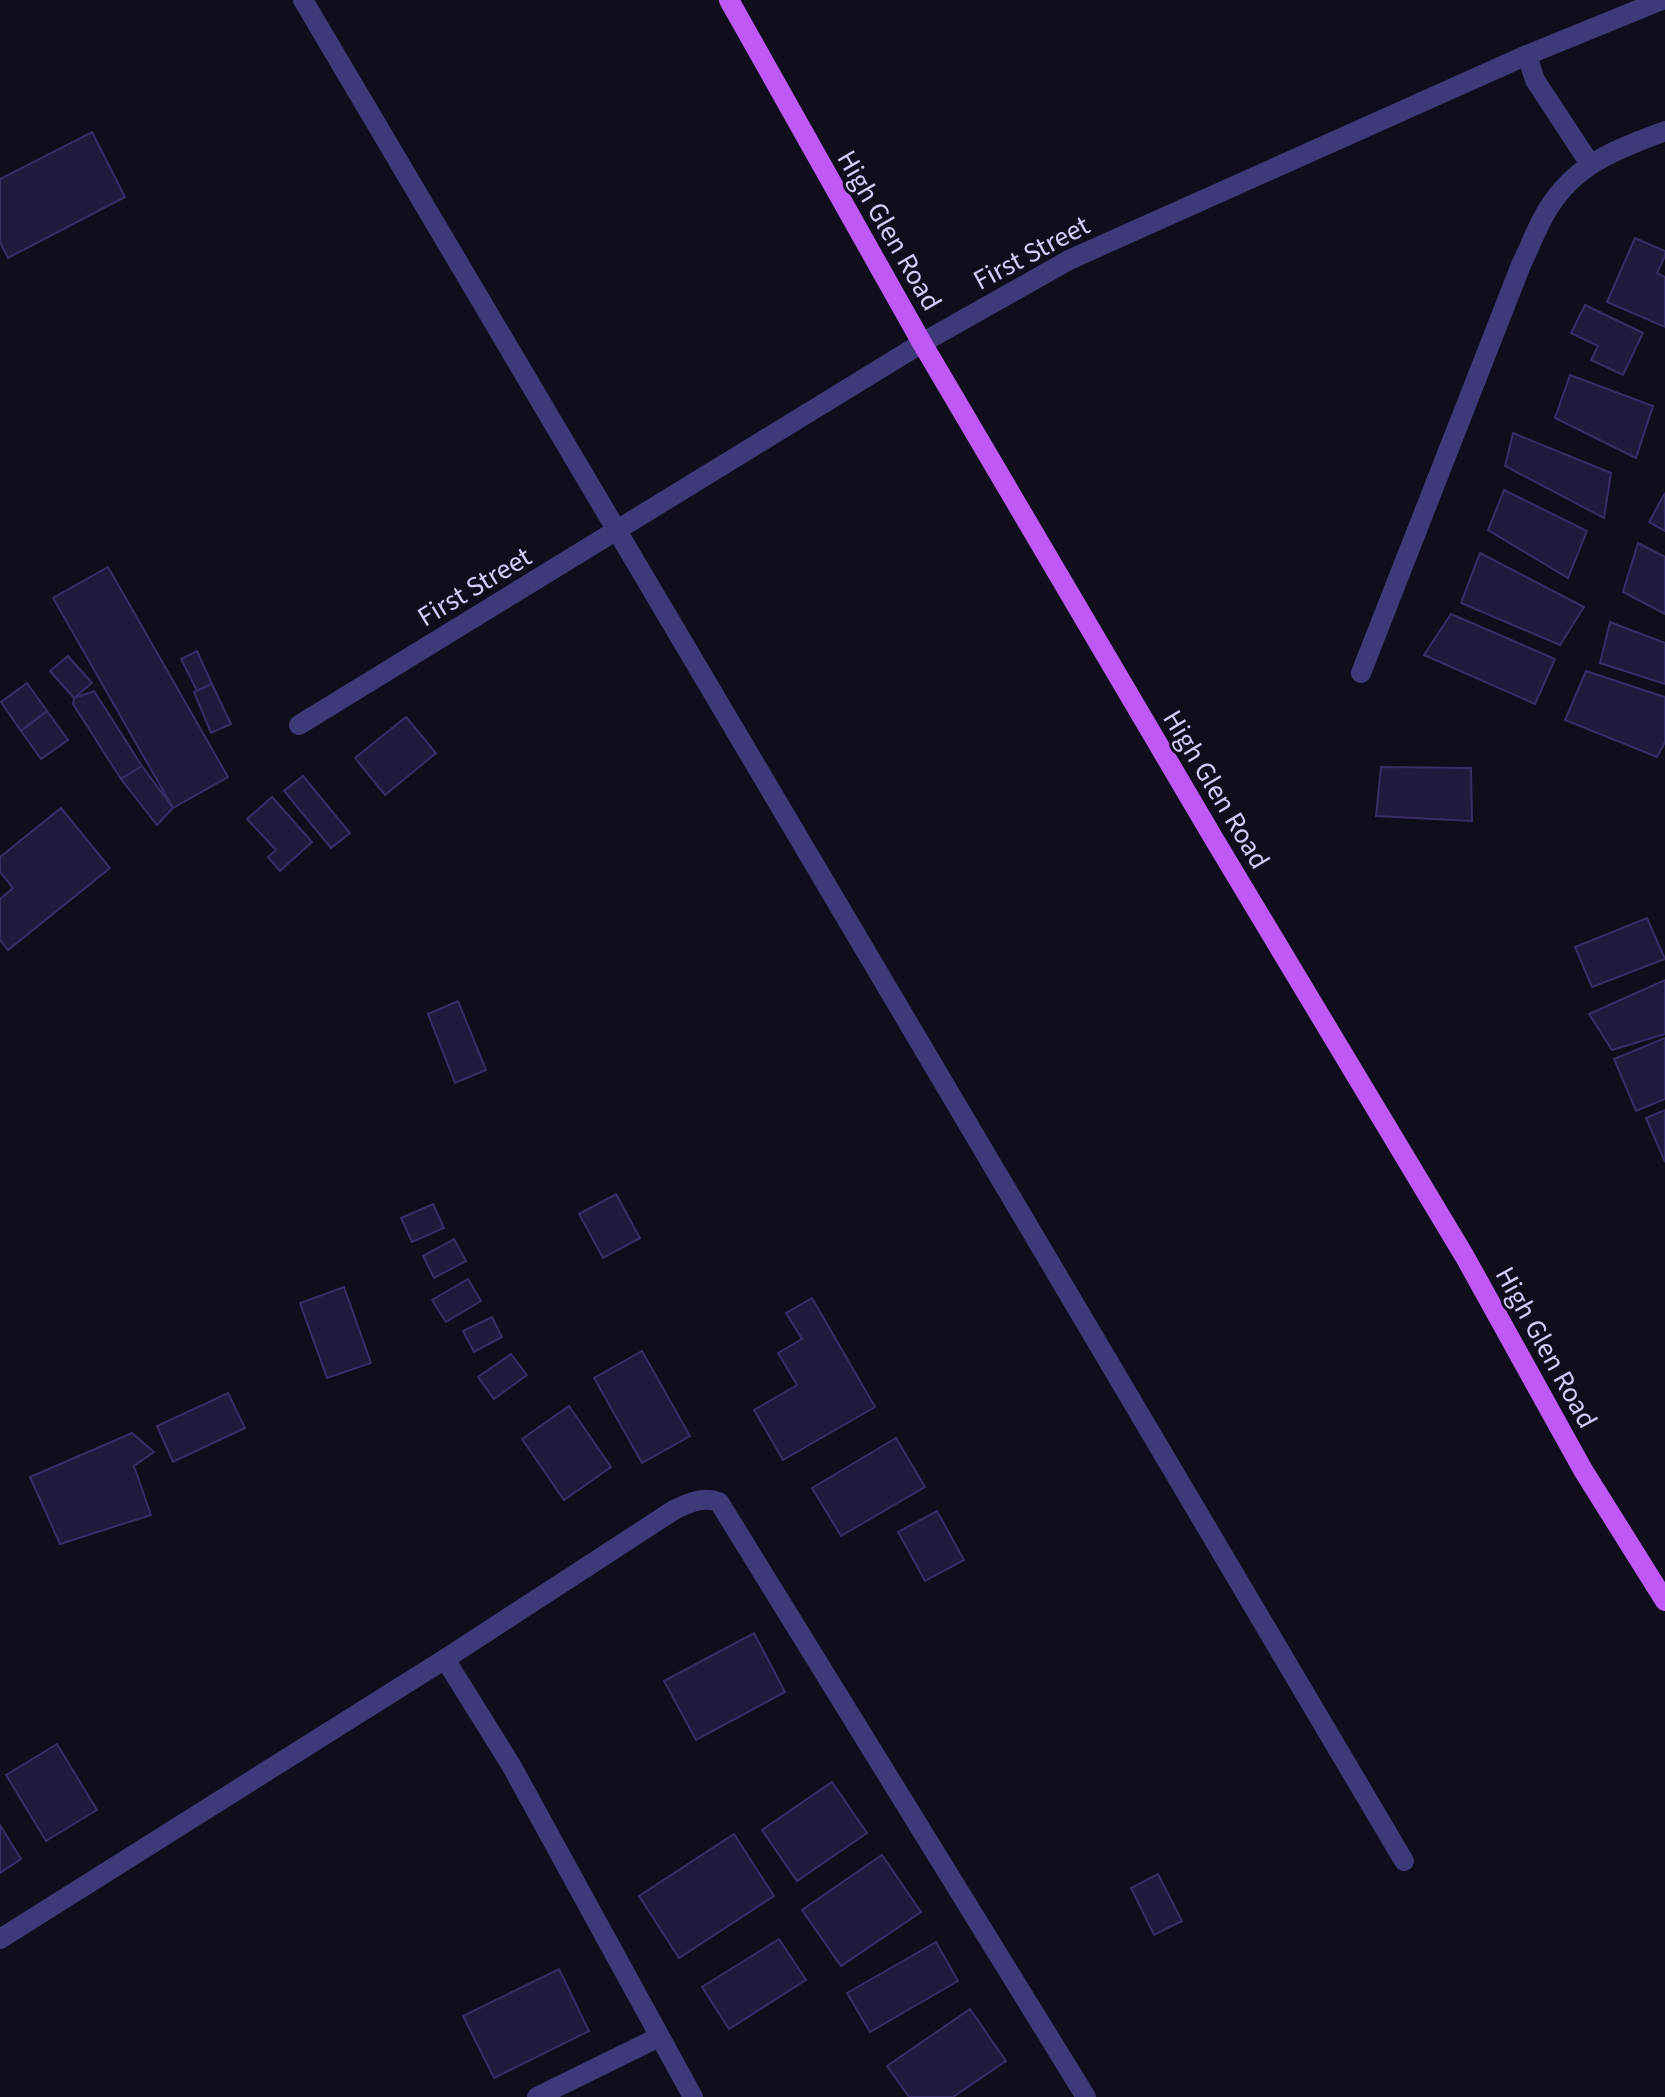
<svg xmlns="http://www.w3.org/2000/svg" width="1665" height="2097" font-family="'Source Sans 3',sans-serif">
  <rect width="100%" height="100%" fill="#100d1c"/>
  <g fill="#221a3c" stroke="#3a2d67" stroke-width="2">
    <polygon points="92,132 125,197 8,258 0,242 0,179"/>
    <polygon points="1635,238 1665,251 1665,256 1657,273 1665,277 1665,327 1607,302"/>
    <polygon points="1585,305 1643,333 1623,375 1591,360 1598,346 1571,333"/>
    <polygon points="1570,375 1653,406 1636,458 1555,418"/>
    <polygon points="1513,433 1611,473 1604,518 1505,466"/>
    <polygon points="1504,490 1587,531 1568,578 1488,530"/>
    <polygon points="1665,493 1665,531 1649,522"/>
    <polygon points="1638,543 1665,557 1665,614 1623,592"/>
    <polygon points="1480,553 1584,607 1560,645 1461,603"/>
    <polygon points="108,567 228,777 173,808 53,598"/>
    <polygon points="1451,614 1555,659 1535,704 1424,655"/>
    <polygon points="1610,622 1665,643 1665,684 1600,663"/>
    <polygon points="197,651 212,684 197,691 181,659"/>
    <polygon points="68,656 92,683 74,698 50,671"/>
    <polygon points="1586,671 1665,697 1665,742 1657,757 1565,720"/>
    <polygon points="27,683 47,711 21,731 1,702"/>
    <polygon points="212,684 231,724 211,733 194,692"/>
    <polygon points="94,691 142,766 121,779 73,704 74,698"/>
    <polygon points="47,711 68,740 41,759 21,731"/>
    <polygon points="406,717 436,753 385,795 355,758"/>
    <polygon points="142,766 173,808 157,825 121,779"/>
    <polygon points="1381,767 1471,768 1472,821 1376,816"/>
    <polygon points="303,776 350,833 331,848 284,791"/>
    <polygon points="272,797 312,842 280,871 268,857 276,850 247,819"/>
    <polygon points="61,808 110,868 8,950 0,940 0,899 13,888 0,872 0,857"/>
    <polygon points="1647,918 1665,959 1592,987 1575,947"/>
    <polygon points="1665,980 1665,1034 1612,1050 1589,1014"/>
    <polygon points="458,1001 486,1070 455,1083 428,1014"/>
    <polygon points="1665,1038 1665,1099 1636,1111 1614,1059"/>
    <polygon points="1665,1110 1665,1162 1646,1118"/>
    <polygon points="616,1194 640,1238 603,1258 579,1214"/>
    <polygon points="433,1204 444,1228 412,1242 401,1218"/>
    <polygon points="454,1239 466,1261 434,1278 423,1256"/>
    <polygon points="468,1279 481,1301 446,1322 432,1300"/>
    <polygon points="344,1287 371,1363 327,1378 300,1303"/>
    <polygon points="812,1298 875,1407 783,1460 754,1410 797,1385 778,1353 802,1339 786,1313"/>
    <polygon points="492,1317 502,1337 474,1352 463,1331"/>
    <polygon points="642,1351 690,1436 642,1463 594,1378"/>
    <polygon points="511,1354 527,1375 494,1399 478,1377"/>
    <polygon points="228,1393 245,1428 173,1462 157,1426"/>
    <polygon points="569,1406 611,1467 564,1500 522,1439"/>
    <polygon points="132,1433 154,1452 134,1466 151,1515 60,1544 30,1477"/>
    <polygon points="896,1438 925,1487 841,1536 812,1488"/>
    <polygon points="937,1511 964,1560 925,1581 898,1532"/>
    <polygon points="754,1633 785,1692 696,1740 664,1681"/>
    <polygon points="57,1744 97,1810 46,1841 6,1775"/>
    <polygon points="832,1782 867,1833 797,1881 762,1830"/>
    <polygon points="0,1825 21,1859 0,1873"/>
    <polygon points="734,1834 774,1896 679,1958 639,1896"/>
    <polygon points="882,1855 921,1912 841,1966 802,1910"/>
    <polygon points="1158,1874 1182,1921 1154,1935 1131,1888"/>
    <polygon points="779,1939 806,1980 729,2029 702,1987"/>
    <polygon points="936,1942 958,1981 870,2032 847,1993"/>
    <polygon points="559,1969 589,2031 494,2078 463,2016"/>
    <polygon points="970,2009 1006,2061 953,2097 909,2097 887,2066"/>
  </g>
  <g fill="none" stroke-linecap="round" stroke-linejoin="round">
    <g stroke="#3e3a79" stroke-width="20">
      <polyline points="303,0 1404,1861"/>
      <polyline points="1527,55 1535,80 1590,164"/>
      <path d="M1361,673L1521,265C1530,247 1537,226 1548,209C1576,163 1618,149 1665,131"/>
      <polyline points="299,725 922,343 1069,260 1527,55 1662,0"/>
      <polyline points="445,1659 511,1765 693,2097"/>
      <path d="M0,1939L445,1659L674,1510C688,1503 703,1496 719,1502L1086,2097"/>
      <polyline points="537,2097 659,2037"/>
    </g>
    <polyline stroke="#bf59f5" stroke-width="20" points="729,0 922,343 1214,839 1465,1257 1583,1470 1665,1601"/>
  </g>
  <g text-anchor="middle" stroke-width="6" stroke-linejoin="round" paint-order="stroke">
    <g font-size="28" fill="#d2cbfc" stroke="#100d1c">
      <text transform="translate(890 230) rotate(60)" y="10">High Glen Road</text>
      <text transform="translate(1031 252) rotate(-28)" y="10">First Street</text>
      <text transform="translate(474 586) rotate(-31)" y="10">First Street</text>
      <text transform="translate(1217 789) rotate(59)" y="10">High Glen Road</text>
      <text transform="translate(1547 1347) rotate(61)" y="10">High Glen Road</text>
    </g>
  </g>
</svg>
